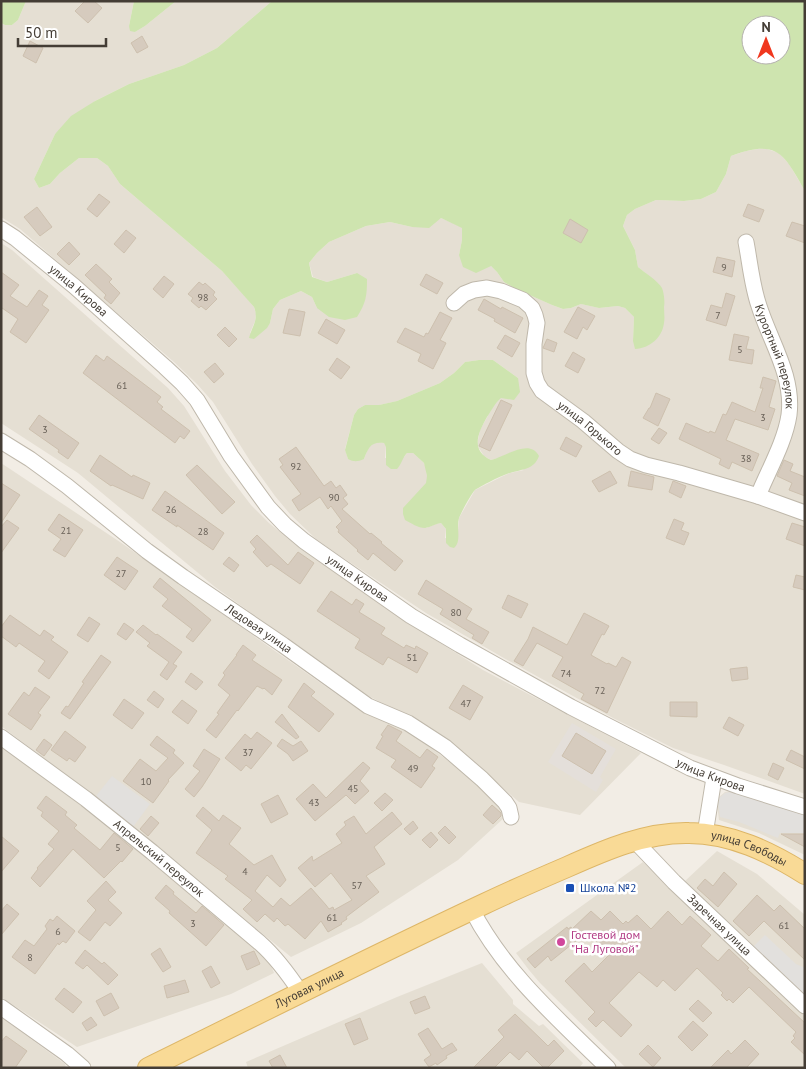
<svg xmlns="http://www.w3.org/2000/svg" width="806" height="1069" font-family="'PT Sans',sans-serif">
  <rect width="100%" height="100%" fill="#f2ede5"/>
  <g fill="#e5dfd3" fill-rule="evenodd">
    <path d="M26,1H134L129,26L135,32L145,26L176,1H272L217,48L184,65L129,84L95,101L55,134L34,179L39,188L50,184L60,173L79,158H97L108,166L120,184L222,271L243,294L254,307L256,314L255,321L250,333L270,323L273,309L280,300L301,291L312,297L317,308L357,273L327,282L313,277L309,263L317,253L329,242L366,226L390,222L412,227L441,218L462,227V240L459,255L491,266L497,272L504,282L516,289L552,305L563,309L571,308L581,304L599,308L618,306L625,308L634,317L633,341L648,275L638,267L635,250L623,226L627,215L635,209L656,200L684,201L701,199L716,192L726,174L731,156L746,151L764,148L779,153L789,164L805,191V794L724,765L673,748L613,718L502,657L426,613L336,553L316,539L290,514L275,496L252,464L213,402L197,384L174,362L20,229L1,217V23L5,25H12L18,20ZM479,360H493L518,378L495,403L480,430L477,445L484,456L491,460L499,458L524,470L510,473L501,477L475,490L459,518L458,531V540L445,538L446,529L441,523L436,524L426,528L427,476L426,468L424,463L413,453H407L404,457L385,458L386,446L384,443L379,442L374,443L368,448L364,459H348L345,449L354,415L358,409L365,405H379L397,401L440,383L454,373L465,362Z"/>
    <polygon points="1,243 12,250 168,388 184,406 225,471 251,505 269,523 298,547 410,624 483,670 641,753 580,815 519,802 463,753 425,726 365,694 215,587 78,473 1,423"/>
    <polygon points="1,463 120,542 352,705 403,727 455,766 485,792 504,812 504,818 458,860 361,923 291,957 84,788 1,726"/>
    <polygon points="1,745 152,859 268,958 274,973 231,994 77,1047 1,997"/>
    <polygon points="731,791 805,814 805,855 759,833 719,820 717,804 719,797 725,792"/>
    <polygon points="717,851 757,874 805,915 805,1000 684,882"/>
    <polygon points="643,862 805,1016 805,1068 626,1068 540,983 529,970 516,953"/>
    <polygon points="482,963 513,1000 513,1004 539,1026 543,1024 583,1063 579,1068 248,1068 246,1062 397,997"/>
    <polygon points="1,1017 65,1064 66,1068 1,1068"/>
  </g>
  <polygon fill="#e4dfda" points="572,723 616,749 600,777 603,780 596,792 548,762"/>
  <g fill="#cee4af" fill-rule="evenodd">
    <polygon points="1,1 26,1 18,20 12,25 5,25 1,23"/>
    <polygon points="134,1 176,1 145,26 135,32 130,31 129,26"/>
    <path d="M272,1H805V191C783,152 777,139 731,156L726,174L716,192L701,199L684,201L656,200L635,209L627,215L623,226L635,250L638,267C644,272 658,281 662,288C664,293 665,302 664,307C664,312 665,318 664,323C662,338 650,348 635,349L633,341L634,317L625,308L618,306L599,308L581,304L571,308L563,309L552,305L516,289L504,282L497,272L491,266L476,273L463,267L459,255L462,240V228L441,218L429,228L412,227L390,222L366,226L329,242L317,253L309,263L312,277L327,282L357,273L367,279C367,296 366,303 357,317L345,320L329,317L317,308L312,297L301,291L280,300L273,309L270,323L267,328L254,339L249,338C252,326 259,320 254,307L222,271L120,184L108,166L97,158H79L60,173L50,184L39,188L34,179L55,134L71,116L95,101L129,84L184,65L217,48ZM751,25H781V55H751Z"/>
    <path d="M479,360H493L518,378L520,392L514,400L501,398C495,403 492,410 487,417C478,433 470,450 491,460C506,456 530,438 539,456C534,470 522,469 510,473C504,474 479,487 475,490C471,494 461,513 459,518C456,528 462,541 454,548L450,547L446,543V529L441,523C435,524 431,527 425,528C418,528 411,523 405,520L403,514V508L426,483L427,476L424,463L413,453H407C402,458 402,464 397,469H391L386,465V447L384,443C371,441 368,448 364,459C357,462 354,462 348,459L345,450L354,415L358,409L365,405H379L397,401L440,383L454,373L465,362Z"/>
  </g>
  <g fill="#e2e0dd">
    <polygon points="112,776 150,804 133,827 96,796"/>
    <polygon points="731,792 805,815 805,833 780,833 778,838 739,822 720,817 718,804 719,798 725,793"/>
    <polygon points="765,935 796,964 805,968 805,999 752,948"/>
  </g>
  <g fill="#d6cbbe" stroke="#cdc0ae">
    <polygon points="85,1 94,1 102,8 88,23 75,11"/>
    <polygon points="142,36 148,47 137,53 131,43"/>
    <polygon points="30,41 43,48 36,63 23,56"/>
    <polygon points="99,194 110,202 97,217 87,209"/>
    <polygon points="748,204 764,210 759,222 743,216"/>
    <polygon points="37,207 52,227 40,236 24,217"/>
    <polygon points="570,219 588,230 581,243 563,233"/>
    <polygon points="792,222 805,226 805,243 786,236"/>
    <polygon points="126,230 136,238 124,253 114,244"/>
    <polygon points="69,242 80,254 69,265 57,254"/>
    <polygon points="717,257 735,261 732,277 713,272"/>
    <polygon points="96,264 112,279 109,282 120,293 111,304 104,298 106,295 85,275"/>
    <polygon points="1,272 19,285 10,296 27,307 39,290 48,296 42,305 49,310 26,343 10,332 18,319 2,308 1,310"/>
    <polygon points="426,274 443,283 437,294 420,285"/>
    <polygon points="164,276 174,284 163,298 153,289"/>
    <polygon points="199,282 203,285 205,283 215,292 213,295 217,299 206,310 201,306 199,308 191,301 193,298 188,294"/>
    <polygon points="726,293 735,296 726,326 706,320 711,305 722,308"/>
    <polygon points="484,299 501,309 502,307 523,318 515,333 494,321 495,319 478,310"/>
    <polygon points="578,307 595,316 587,330 583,327 577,339 564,332"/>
    <polygon points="289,309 305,312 300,336 283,333"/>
    <polygon points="440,312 452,318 440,340 446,343 433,369 418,361 421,354 397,342 405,328 424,337 426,333 428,334"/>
    <polygon points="326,319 345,330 337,344 318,333"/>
    <polygon points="225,327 237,339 229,347 217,335"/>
    <polygon points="734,334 749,337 746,349 754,350 752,364 729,360"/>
    <polygon points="505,335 520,343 512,357 497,348"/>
    <polygon points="547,339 557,343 554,352 543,348"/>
    <polygon points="573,352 585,359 578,373 565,366"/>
    <polygon points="96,355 104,361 107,356 161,397 157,402 163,407 161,409 190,431 184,439 180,436 175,443 83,373"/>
    <polygon points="337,358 350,367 341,379 329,370"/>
    <polygon points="215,363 224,374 214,383 204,372"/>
    <polygon points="763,377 776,381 769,407 775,409 768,430 735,419 726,440 759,454 752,471 732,462 729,469 719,464 721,459 679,439 686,423 709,433 710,431 715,433 723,414 726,415 732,402 755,412 763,388 760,388"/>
    <polygon points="656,393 670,399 658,426 643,418 649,408 650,408"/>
    <polygon points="501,400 512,405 490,451 479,446"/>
    <polygon points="39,415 79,443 68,459 58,452 59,450 29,429"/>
    <polygon points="659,428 667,433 659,444 651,439"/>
    <polygon points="566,437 582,446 576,457 560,449"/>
    <polygon points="296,447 324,486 331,481 336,488 340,485 347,495 343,498 348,504 342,509 370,534 371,533 382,542 381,543 403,561 395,571 373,553 368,560 357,551 358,550 338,532 339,530 336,527 342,521 331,506 328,509 320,497 299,511 292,500 301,494 280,467 283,465 279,459"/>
    <polygon points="100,455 132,477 133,475 150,483 143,499 112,485 111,486 90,471"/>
    <polygon points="784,460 793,464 790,471 805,477 805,496 789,490 792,483 777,476"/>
    <polygon points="197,465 235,502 222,514 186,475"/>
    <polygon points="610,471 617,483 599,492 592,481"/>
    <polygon points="631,471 654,477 652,490 628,486"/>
    <polygon points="673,481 686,486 681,498 669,492"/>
    <polygon points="1,483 20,495 1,523"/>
    <polygon points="165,491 224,533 213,550 177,525 177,527 152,510"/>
    <polygon points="59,514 83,530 65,557 53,550 61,539 48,530"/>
    <polygon points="674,519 684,523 681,530 689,533 684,545 666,538"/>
    <polygon points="7,520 19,528 1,553 1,527"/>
    <polygon points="792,523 805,527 805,546 786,539"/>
    <polygon points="257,535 288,565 298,552 314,563 300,584 271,564 267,567 253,552 256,549 250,542"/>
    <polygon points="117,557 138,571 125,590 104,575"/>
    <polygon points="229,557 239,565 234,572 223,564"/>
    <polygon points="796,575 805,577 805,590 793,587"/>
    <polygon points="160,578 211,620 193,642 186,637 192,629 162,606 168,599 153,587"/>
    <polygon points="426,580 472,609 466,619 489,632 482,644 472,638 474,635 440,614 443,609 418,594"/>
    <polygon points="331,591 352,605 356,599 364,604 359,612 385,628 381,634 404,648 406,645 415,649 416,646 428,653 417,673 388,657 383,665 355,648 360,639 317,611"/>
    <polygon points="508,595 528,604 521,618 502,608"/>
    <polygon points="584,613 609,626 604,635 602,634 591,655 607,664 608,663 616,667 622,657 631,662 607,713 581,699 584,694 552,676 563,657 537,643 523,666 514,661 528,639 533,627 567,645"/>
    <polygon points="10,615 40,636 44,630 54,637 51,640 68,652 49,679 38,671 45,661 19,643 16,647 1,636 1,627"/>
    <polygon points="89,617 100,624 88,642 77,635"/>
    <polygon points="124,623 134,630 126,640 117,634"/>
    <polygon points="143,625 156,635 157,634 182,652 173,664 177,666 167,680 160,675 169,662 147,646 150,643 136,632"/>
    <polygon points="243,645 256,655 252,660 282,680 272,695 264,688 263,689 257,686 238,711 237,710 216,738 206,730 219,714 217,713 230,695 218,685 225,675 223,673 237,655 236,655"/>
    <polygon points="101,655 111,662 70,719 61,713 66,706 68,707 84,683 82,682"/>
    <polygon points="747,667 748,679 732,681 730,669"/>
    <polygon points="191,673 203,682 196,690 185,682"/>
    <polygon points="304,683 315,692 311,696 334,714 319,732 288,707"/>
    <polygon points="463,685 483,697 470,720 449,708"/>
    <polygon points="35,687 50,697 38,713 41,715 31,730 8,714 24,692 29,696"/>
    <polygon points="154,691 164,699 158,708 147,700"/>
    <polygon points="124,699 144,713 132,729 113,715"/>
    <polygon points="182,700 197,711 188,724 172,712"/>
    <polygon points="670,702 697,702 697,717 670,716"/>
    <polygon points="282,714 299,737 296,739 275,722"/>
    <polygon points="729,717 744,725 738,736 723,728"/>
    <polygon points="388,725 402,732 396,741 420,758 427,749 438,757 432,766 435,768 421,788 391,767 396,760 376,748 383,736 381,735"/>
    <polygon points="65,731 86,747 75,762 69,758 67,761 51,750"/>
    <polygon points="257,732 272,743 251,769 246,765 241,771 225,758 245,734 251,739"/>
    <polygon points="576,733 606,751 592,774 562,756"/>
    <polygon points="157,736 175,750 173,753 184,763 168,780 169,781 153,803 123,781 140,759 156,771 168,758 150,745"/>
    <polygon points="44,739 52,745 44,756 36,750"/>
    <polygon points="282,739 293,746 301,741 308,751 293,761 288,754 277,746"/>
    <polygon points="204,749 220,759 202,787 194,797 185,789 200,771 193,766"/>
    <polygon points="791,750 805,757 805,769 786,760"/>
    <polygon points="363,762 370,768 360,781 369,791 355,804 346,795 315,821 296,799 313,784 326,798"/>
    <polygon points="773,763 784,768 778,780 768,775"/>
    <polygon points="385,793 393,800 382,811 374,803"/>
    <polygon points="278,795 288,814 271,823 261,804"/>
    <polygon points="46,796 67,812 65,815 77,825 74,828 100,850 114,833 133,849 122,862 121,861 104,878 73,849 40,887 31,878 38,869 37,868 54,849 48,844 59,831 41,816 43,812 37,808"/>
    <polygon points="492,805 501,813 501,816 493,824 483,815"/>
    <polygon points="203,807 219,821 223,815 241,828 229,844 254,865 272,855 286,880 280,887 267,875 255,891 273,907 281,898 290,906 311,888 326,905 329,909 333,907 334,910 352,900 331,873 315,887 298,868 312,856 313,861 342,843 336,834 346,825 344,822 354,816 366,834 392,812 402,824 374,847 385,864 366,876 379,892 346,917 347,919 341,923 342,924 328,932 321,921 305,939 288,924 285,926 277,918 274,922 265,914 257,922 243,909 252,900 225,879 228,876 196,853 212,830 196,816"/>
    <polygon points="151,816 159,823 148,836 140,829"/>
    <polygon points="413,821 418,828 410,835 404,829"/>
    <polygon points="445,826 456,837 449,844 438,833"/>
    <polygon points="431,832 438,840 430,848 422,840"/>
    <polygon points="781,834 805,834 805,847"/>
    <polygon points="1,836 19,851 1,872"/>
    <polygon points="724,872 737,884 718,907 697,888 705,879 713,886"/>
    <polygon points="106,881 116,892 108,900 122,913 110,926 105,922 90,941 78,932 96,910 87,901"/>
    <polygon points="166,885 174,892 173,894 196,913 202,906 224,925 206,946 169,913 170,911 155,898"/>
    <polygon points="757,895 774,911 780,905 805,929 805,960 764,921 749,936 733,921"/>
    <polygon points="7,904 19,914 1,935 1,911"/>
    <polygon points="591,911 601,920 610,911 623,924 626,921 628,923 637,915 651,929 668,911 682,925 690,916 711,935 701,946 718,961 729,949 749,968 747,969 805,1023 805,1055 791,1042 795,1038 793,1036 796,1032 749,987 733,1003 729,999 727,1001 721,995 723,993 697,968 675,991 663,980 657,987 639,972 609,1003 632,1025 621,1037 603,1020 596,1027 588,1019 595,1012 565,981 584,963 592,972 609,955 587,932 551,961 548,956 535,968 527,959 567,927 568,929 571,927 572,929"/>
    <polygon points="57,916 75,931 66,943 63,941 59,945 58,943 35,974 12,957 25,940 34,946 47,929 45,926 50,919 53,921"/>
    <polygon points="160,948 171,967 163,972 151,954"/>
    <polygon points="85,950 102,964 104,962 118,975 108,985 87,965 83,969 75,963"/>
    <polygon points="254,951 260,964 247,970 241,956"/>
    <polygon points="211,966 220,983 211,988 202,971"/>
    <polygon points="185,980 189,992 167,998 164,986"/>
    <polygon points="64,988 82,1002 73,1013 55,999"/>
    <polygon points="111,993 119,1008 104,1016 96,1001"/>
    <polygon points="425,996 430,1008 415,1014 410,1002"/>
    <polygon points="698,1000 712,1013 703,1022 689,1009"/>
    <polygon points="515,1014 544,1042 548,1046 554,1040 564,1051 547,1068 544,1068 527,1051 519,1060 510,1052 494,1068 473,1068 504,1037 498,1030"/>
    <polygon points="91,1017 97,1025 87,1031 82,1023"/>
    <polygon points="360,1018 368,1039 354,1045 345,1024"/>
    <polygon points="693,1021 708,1035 692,1051 678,1037"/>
    <polygon points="428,1028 442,1049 452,1043 457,1050 446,1056 447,1058 437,1065 436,1063 429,1067 424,1060 431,1055 418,1034"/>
    <polygon points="6,1036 27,1051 15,1068 1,1068 1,1042"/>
    <polygon points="745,1040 759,1054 746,1068 710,1068 728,1050 731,1054"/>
    <polygon points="648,1045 661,1058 653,1067 639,1054"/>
    <polygon points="280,1055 287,1068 273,1068 269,1061"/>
  </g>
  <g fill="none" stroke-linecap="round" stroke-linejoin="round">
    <defs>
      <g id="minor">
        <path id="s1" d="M1,229L15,238L74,286L165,367L182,383L197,400L231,456L268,507L285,525L304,541L411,616L460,645L571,707L690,768L738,786L805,807"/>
        <path id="s2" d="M746,242C750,263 752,286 759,306C770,341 794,376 789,415C785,442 768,471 758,496"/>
        <path id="s3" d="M454,303L464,294L474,290L487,288L501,291L523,300L532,308L535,315L537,323L534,344V373L537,383L542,391L583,421L618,451L630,459L646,465L679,473L758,496L805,513"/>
        <path id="s4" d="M1,441L30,459L67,486L147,551L183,577L283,645L368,706L408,723L445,747L482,779L505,802L509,808L511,817"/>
        <path id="s5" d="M1,737L86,799L152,852L260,943C277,958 289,975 301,993"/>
        <polyline points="705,834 714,778"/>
        <path id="s6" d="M635,841L674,882L805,1006"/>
        <path d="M472,910C504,972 558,1019 608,1068"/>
        <polyline points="1,1007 67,1054 83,1068"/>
      </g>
      <g id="major">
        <path id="s7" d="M148,1068C260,1013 371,957 484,904C511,891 539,879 567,867C605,850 646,832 689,833C731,833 770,852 805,874"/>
      </g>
    </defs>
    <use href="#minor" stroke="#bfb8ab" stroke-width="17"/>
    <use href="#major" stroke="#ddb667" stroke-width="22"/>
    <use href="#minor" stroke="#fff" stroke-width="15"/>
    <use href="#major" stroke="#f9da96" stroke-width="20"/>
  </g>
  <rect fill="#1a4fb4" stroke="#fff" stroke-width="2" x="565" y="883" width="10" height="10" rx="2.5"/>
  <circle fill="#d1479c" stroke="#fff" stroke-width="2" cx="561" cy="942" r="5"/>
  <g text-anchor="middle" stroke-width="5" stroke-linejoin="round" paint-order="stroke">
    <g font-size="10" fill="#686057">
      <text x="724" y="271">9</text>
      <text x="203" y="301">98</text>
      <text x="718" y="319">7</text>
      <text x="740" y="353">5</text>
      <text x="122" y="389">61</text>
      <text x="763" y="421">3</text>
      <text x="45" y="433">3</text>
      <text x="746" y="462">38</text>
      <text x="296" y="470">92</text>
      <text x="334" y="501">90</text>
      <text x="171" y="513">26</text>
      <text x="66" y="534">21</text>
      <text x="203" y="535">28</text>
      <text x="121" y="577">27</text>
      <text x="456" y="616">80</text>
      <text x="412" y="661">51</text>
      <text x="566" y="677">74</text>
      <text x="600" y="694">72</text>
      <text x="466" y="707">47</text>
      <text x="248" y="756">37</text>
      <text x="413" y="772">49</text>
      <text x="146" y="785">10</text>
      <text x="353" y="792">45</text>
      <text x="314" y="806">43</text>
      <text x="118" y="851">5</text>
      <text x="245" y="875">4</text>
      <text x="357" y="889">57</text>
      <text x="332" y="921">61</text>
      <text x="193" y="927">3</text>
      <text x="784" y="929">61</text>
      <text x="58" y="935">6</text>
      <text x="30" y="961">8</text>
    </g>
    <g font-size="12" fill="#443d35" stroke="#fff">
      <text dy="4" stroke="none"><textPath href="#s1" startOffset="99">улица Кирова</textPath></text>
      <text dy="4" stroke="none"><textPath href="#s2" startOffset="119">Курортный переулок</textPath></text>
      <text dy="4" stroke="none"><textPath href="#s3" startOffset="234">улица Горького</textPath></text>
      <text dy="4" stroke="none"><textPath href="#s1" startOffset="504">улица Кирова</textPath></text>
      <text dy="4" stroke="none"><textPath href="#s4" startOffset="319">Ледовая улица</textPath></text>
      <text dy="4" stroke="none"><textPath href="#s1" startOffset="909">улица Кирова</textPath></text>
      <text dy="4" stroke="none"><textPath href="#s7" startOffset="655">улица Свободы</textPath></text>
      <text dy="4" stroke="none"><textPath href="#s5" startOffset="199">Апрельский переулок</textPath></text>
      <text dy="4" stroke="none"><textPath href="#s6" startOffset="119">Заречная улица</textPath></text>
      <text dy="4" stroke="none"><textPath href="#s7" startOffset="180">Луговая улица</textPath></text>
    </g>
    <g font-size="12" fill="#164399" stroke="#fff" text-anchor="start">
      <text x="580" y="892">Школа №2</text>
    </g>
    <g font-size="12" fill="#b23c85" stroke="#fff" text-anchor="start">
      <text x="571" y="939">Гостевой дом<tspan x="571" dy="14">"На Луговой"</tspan></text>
    </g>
  </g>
  <rect width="806" height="1069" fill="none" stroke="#443d35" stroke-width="5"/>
  <g transform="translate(766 40)"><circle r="24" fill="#ffffff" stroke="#b4b1ae"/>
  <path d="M0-4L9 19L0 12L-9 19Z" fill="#f0371e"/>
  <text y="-8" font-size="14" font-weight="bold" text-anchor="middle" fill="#443d35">N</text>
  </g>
  <path d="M18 38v8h88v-8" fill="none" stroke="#443d35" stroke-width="2.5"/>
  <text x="25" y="38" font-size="15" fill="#443d35" stroke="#ffffff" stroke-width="4" paint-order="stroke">50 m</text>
</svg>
